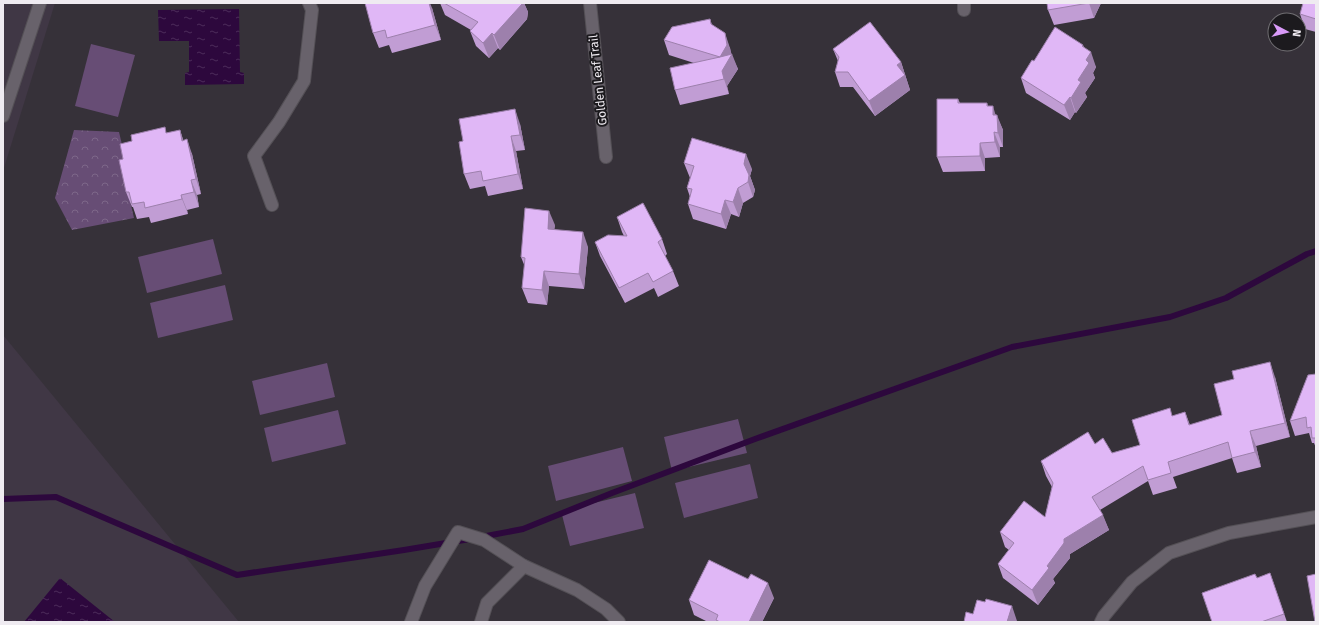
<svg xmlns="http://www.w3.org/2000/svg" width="1319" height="625" font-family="'Fira Sans',sans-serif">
  <defs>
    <pattern id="park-crowns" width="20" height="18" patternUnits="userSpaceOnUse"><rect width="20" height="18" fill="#674d75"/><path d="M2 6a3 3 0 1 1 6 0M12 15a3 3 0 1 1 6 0" fill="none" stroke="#7d6789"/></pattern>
    <pattern id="water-ripples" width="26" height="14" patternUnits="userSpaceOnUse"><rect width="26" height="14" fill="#2d083d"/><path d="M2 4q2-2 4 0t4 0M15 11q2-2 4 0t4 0" fill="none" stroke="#4c2c5a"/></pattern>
  </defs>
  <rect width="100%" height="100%" fill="#363139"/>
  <g fill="#403745">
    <polygon points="3,3 55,3 3,171"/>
    <polygon points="3,335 239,622 3,622"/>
  </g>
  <polygon fill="url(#park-crowns)" points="74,130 119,132 129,174 124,175 134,218 72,230 55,198"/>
  <g fill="#674d75">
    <polygon points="91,44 135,55 118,117 75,106"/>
    <polygon points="213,239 222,274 147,293 138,257"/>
    <polygon points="225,285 233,320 158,338 150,303"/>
    <polygon points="327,363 335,397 260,415 252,381"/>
    <polygon points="338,410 346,444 272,462 264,428"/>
    <polygon points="738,419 747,453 672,471 664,437"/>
    <polygon points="623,447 632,481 556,501 548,466"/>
    <polygon points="750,464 758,498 684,518 675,483"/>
    <polygon points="635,493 644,528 570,546 561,511"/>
  </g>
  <g fill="url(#water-ripples)">
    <polygon points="239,9 240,72 244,73 244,84 185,85 185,73 189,72 189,41 159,41 158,10"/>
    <polygon points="60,578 115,622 24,622"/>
  </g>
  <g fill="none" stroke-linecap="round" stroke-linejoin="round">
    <g stroke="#2d083d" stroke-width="6">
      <polyline points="3,499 56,497 237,575 404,550 470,539"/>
      <polyline points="481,537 523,529 612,493 755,439 1012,347 1170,317 1226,298 1307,254 1316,251"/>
    </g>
    <defs>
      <g id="minor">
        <polyline points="590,3 606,157"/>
        <polyline points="964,10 964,3"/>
        <polyline points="3,116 40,3"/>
        <polyline points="272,205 254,156 279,122 304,81 312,10 309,3"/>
        <polyline points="411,622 425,586 458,532 484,540 524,566 577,590 606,609 619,622"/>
        <polyline points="481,622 487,603 524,566"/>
        <polyline points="1101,622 1104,616 1132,582 1169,553 1229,533 1316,517"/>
      </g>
    </defs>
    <use href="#minor" stroke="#545056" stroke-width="14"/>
    <use href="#minor" stroke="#68626b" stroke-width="12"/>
  </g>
  <g fill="#c19dd4">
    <polygon points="440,3 524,3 528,12 527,19 500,50 498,48 489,58 476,46 470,31 471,30 445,15"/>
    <polygon points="1047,3 1101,3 1094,18 1054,25 1048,10"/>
    <polygon points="1316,3 1316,32 1305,29 1300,14"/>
    <polygon points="432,8 441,40 392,53 389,45 379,48 373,33"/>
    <polygon points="710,19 712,25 730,48 731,55 738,69 727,86 729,94 680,105 675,90 694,63 669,55 664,40"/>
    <polygon points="1083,45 1084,48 1096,67 1093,73 1095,78 1085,93 1087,97 1076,113 1075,112 1070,120 1026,93 1021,78 1034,61"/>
    <polygon points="833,49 901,62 910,90 875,116 853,87 840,87 835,72 838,61"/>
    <polygon points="958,99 960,103 987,103 988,106 996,115 1003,130 1003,147 1000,147 1000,157 985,158 985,171 943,172 937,157"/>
    <polygon points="520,124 525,150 516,151 523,189 488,196 485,186 470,189 464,174 463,141"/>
    <polygon points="180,130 183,140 192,154 201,194 197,195 199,207 187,210 188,214 151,223 149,217 137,219 133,207 132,207 126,192 167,133"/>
    <polygon points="684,163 752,169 750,176 755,190 753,197 743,203 739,217 731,214 726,229 693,219 688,204 690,197 687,188 690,178"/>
    <polygon points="617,217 662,239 667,254 665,256 673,271 679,286 658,297 654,288 625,303 600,256 595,242 624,236 622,232"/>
    <polygon points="555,225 554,229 588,247 584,289 549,286 547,305 528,303 522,288 525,267 521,257"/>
    <polygon points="1316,374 1316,448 1314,443 1312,443 1309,433 1295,436 1290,421"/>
    <polygon points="1275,377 1290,437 1256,446 1261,467 1237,473 1232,458 1173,477 1177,488 1153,495 1148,481 1100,510 1109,530 1070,554 1070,558 1053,579 1055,583 1038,605 1003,578 998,564 1009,550 1005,547 1000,532 1045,517 1052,487 1046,476 1041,461 1095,444 1112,453 1140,445 1173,416 1185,412 1190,425 1222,415"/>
    <polygon points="1270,573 1287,622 1212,622 1257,578"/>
    <polygon points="774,598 762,622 708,622 694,615 689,600"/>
  </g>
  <g fill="#9d80ac">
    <polygon points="429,3 430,3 432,8 441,40 435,25"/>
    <polygon points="522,3 524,3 528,12 527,19 500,50 494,35"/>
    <polygon points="1089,3 1101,3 1094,18"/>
    <polygon points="492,33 498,48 489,58 483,43"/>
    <polygon points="725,33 730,48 732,56 732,54 738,69 727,86 729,94 724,79 722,71 720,57"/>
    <polygon points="1083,45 1087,58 1091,52 1096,67 1093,73 1095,78 1085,93 1087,97 1076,113 1071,98 1078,80 1082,46"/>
    <polygon points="901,62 910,90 875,116 869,101 897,65"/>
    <polygon points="1070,97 1075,112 1070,120 1064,105"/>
    <polygon points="993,106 997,120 997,115 1003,130 1003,147 998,133 993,115"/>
    <polygon points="515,109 520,124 525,150 520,135"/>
    <polygon points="180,130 185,145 182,141"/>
    <polygon points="994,132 1000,147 1000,157 995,142"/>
    <polygon points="511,136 516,151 523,189 518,174"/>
    <polygon points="187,139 192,154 201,194 196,179"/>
    <polygon points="980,143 985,158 985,171 980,156"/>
    <polygon points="746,154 752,169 750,176 755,190 753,197 748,182 744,164"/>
    <polygon points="191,180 197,195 199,207 194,192"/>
    <polygon points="738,188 743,203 739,217 733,202"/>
    <polygon points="181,195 187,210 188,214 182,199"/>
    <polygon points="725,200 731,214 726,229 721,214"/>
    <polygon points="549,211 555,225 553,244 548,229"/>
    <polygon points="583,232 588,247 584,289 579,274"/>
    <polygon points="544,271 549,286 547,305 542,290"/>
    <polygon points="1270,362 1275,377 1290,437 1285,423"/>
    <polygon points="1250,431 1256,446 1261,467 1255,452"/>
    <polygon points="1103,515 1109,530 1070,554 1070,558 1053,579 1055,583 1038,605 1032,590 1047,566 1064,539"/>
    <polygon points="768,583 774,598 762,622 749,622"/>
    <polygon points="1012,606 1017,621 1017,622 1007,622"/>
  </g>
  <g fill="#e0b7f6" stroke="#9d80ac">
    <polygon points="365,3 429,3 435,25 387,38 385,30 373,33"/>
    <polygon points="444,3 522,3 522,4 494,35 492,33 483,43 470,31 478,22"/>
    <polygon points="1047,3 1089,3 1048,10"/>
    <polygon points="1303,3 1316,3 1316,19 1300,14"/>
    <polygon points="710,19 711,24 725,33 727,45 720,57 732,54 722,71 724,79 675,90 670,68 720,57 664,40 672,27"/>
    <polygon points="870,22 901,62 897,65 905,75 869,101 848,72 835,72 839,57 833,49"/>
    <polygon points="1055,27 1083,45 1082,46 1091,52 1086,60 1089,63 1078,80 1081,82 1071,98 1070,97 1064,105 1021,78 1032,60 1034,61"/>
    <polygon points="937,99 958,99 958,103 987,103 987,106 993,106 993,115 997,115 998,133 994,132 995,142 980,143 980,156 937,157"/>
    <polygon points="515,109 520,135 511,136 518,174 483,181 481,171 464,174 459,142 463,141 459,119"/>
    <polygon points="165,127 166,133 180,130 182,141 187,139 196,179 191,180 194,192 181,195 182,199 145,208 144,202 132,204 129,192 126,192 119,160 123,159 120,144 132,141 131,135"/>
    <polygon points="692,138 746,154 744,164 749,175 748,182 738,188 733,202 725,200 721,214 688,204 692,189 687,188 694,166 684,163"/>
    <polygon points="643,203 662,239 658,242 673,271 653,282 648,273 619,288 595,242 608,235 627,236 617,217"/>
    <polygon points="525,208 549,211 548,229 583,232 579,274 544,271 542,290 522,288 525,258 521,257"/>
    <polygon points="1270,362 1285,423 1250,431 1255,452 1232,458 1228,442 1168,462 1171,473 1148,480 1143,466 1092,497 1103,515 1064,539 1064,543 1047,566 1049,568 1032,590 998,564 1014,543 1000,532 1024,501 1045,517 1053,483 1041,461 1088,432 1095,444 1103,438 1112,453 1140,445 1132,420 1170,408 1172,416 1185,412 1189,425 1222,415 1214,384 1234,379 1232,371"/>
    <polygon points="1316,374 1316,438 1312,438 1311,427 1307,428 1306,417 1290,421 1308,375"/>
    <polygon points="709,560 748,579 751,574 768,583 749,622 720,622 716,620 718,615 689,600"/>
    <polygon points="1270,573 1284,614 1261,622 1212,622 1202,593 1255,574 1257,578"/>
    <polygon points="1316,574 1316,622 1315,622 1307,576"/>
    <polygon points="986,599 1012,606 1007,622 964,622 966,612 973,614 977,600 985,602"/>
  </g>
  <g text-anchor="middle" stroke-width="4" stroke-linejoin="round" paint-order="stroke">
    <g font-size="12" fill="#efebf1" stroke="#1c1a1e">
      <text transform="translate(598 80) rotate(-96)" y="4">Golden Leaf Trail</text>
    </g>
  </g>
  <rect width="1319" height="625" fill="none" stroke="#efebf1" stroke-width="8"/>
  <g transform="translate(1287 32) rotate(97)"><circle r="19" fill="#1c1a1e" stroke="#706e72"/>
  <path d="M0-3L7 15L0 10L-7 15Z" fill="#d99af8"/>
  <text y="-6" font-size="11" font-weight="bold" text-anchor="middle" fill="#efebf1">N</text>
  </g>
</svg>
